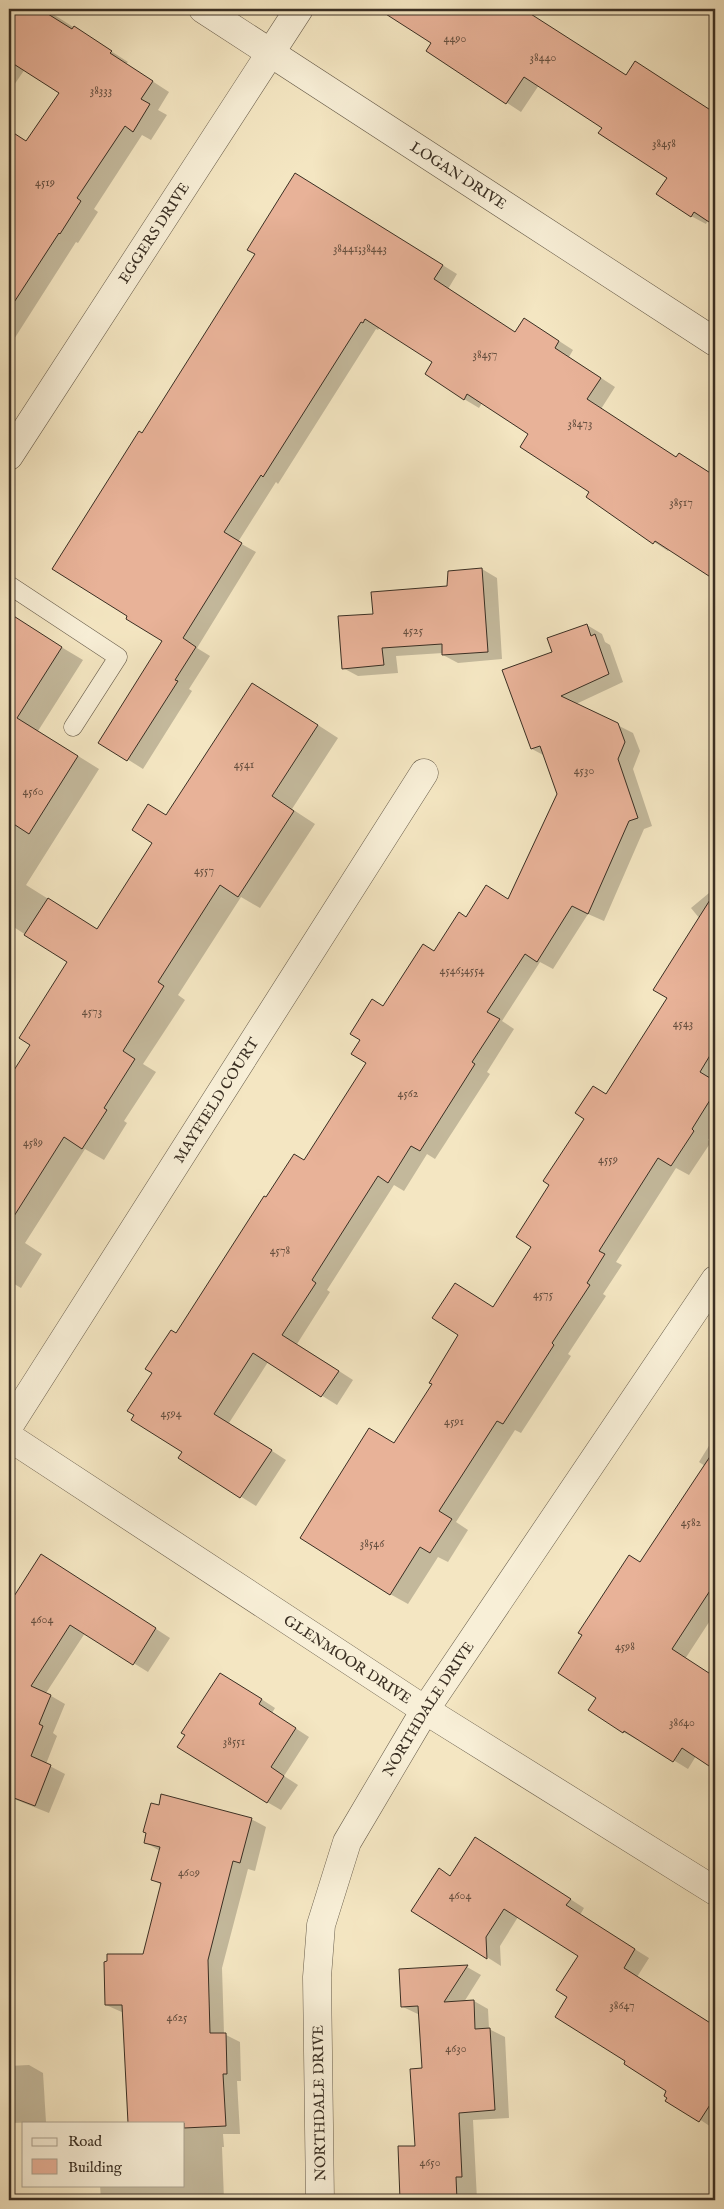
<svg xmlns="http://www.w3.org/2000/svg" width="724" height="2209" font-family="'IM FELL English',serif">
  <rect width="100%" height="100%" fill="#f4e6c2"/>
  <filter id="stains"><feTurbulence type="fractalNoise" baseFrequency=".004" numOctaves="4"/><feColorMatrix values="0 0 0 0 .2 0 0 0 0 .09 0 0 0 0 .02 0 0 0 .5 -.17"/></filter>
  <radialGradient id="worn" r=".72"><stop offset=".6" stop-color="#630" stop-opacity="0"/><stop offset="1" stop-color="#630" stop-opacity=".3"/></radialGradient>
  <g fill="#0003">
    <polygon points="9,9 45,9 128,62 126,64 169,92 158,110 167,115 151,140 142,135 94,209 98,212 78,243 76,242 9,347 9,159 22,140 27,143 61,92 25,69 14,85 9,82"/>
    <polygon points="397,9 522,9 627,76 649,71 715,113 715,224 708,220 706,224 691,216 669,177 603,127 539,85 521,112 427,51 433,42 392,16"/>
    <polygon points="310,183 457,274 448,289 516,333 539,328 573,350 569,357 615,387 601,409 677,458 680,454 715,476 715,578 670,549 668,551 654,542 591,491 530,434 482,403 479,408 464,399 434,362 380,327 378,330 376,329 278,484 276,482 238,542 256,552 197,648 210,656 189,689 192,691 143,769 100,742 164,641 143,435"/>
    <polygon points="482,569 497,578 502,659 458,663 443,655 443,653 396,656 398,673 358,676 343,668 374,615 448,588 450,572"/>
    <polygon points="16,620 83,660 38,731 99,769 26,885 98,930 154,843 167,816 273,696 338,738 292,809 315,824 260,908 241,897 178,995 185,1000 143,1064 156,1072 124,1121 127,1123 104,1160 85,1149 25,1243 42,1254 21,1288 11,1282 9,1287 9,1081 32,1045 68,962 9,924 9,632"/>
    <polygon points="587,625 602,634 605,642 610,645 623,682 576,704 633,733 640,751 633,769 652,826 644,829 604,921 588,914 553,969 540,962 502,1021 514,1029 487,1072 490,1074 435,1159 427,1154 404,1191 394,1185 327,1290 330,1292 297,1344 353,1380 337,1405 268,1362 229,1423 286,1460 256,1506 179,1458 183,1452 176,1335 267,1199 304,1161 368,1063 384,1007 467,918 509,900 558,794 545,756 532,749 553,652"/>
    <polygon points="715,888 715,1129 708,1140 711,1142 689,1175 676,1168 616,1262 622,1265 603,1294 606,1296 568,1354 571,1356 521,1433 515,1430 456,1522 468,1530 448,1562 438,1557 408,1604 390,1594 395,1445 494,1308 533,1247 606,1095 668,998 700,919 691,908"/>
    <polygon points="715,1436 715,1613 685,1659 715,1678 715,1769 696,1756 688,1769 639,1739 638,1740 623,1732 598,1697 641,1563 705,1466 699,1462"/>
    <polygon points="56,1564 170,1638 148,1672 85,1633 46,1693 65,1704 53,1733 57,1736 46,1764 65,1774 49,1813 9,1797 9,1590 17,1594"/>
    <polygon points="235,1682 275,1708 272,1713 309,1737 284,1776 298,1785 281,1810 267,1802"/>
    <polygon points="251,1819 266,1827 255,1871 248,1869 222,1968 224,2034 240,2042 241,2081 237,2081 240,2134 223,2134 224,2147 222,2147 224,2200 101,2200 100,2185 184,2185 184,2123 124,2013 106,2005 144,1955 162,1885 153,1880 160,1851 145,1842"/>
    <polygon points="490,1847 584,1908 580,1915 649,1958 637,1977 715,2033 715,2127 714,2129 668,2098 668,2091 627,2061 569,1997 579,1956 518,1917 500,1946 501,1966 413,1910 451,1877"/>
    <polygon points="467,1967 481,1975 464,2002 474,2001 488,2009 489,2029 505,2037 509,2118 473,2120 477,2200 401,2200 399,2148 416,2147 423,2069 420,2015 403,2007 400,1971"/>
    <polygon points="29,2065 43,2073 46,2122 9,2123 9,2066"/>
  </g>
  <g fill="#e8b298" stroke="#3a2f23">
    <polygon points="9,9 40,9 72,29 74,26 112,51 110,53 153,81 141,99 150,104 133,132 125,126 77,198 81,201 60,234 59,233 9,310 9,130 26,141 59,93 9,61"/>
    <polygon points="378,9 523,9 626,75 635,61 715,113 715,226 694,212 691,217 656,194 667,178 598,133 602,128 524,77 506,104 426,51 431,43"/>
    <polygon points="295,173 443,265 434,279 515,332 524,318 559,341 555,348 601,378 587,399 676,457 679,453 715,476 715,580 655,541 653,544 586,497 589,492 520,447 528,434 467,394 464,400 425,374 432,362 365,319 363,323 361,322 263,477 261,475 224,532 242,543 183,638 196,647 175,680 178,681 127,761 98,743 162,641 126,619 127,616 52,569 139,431 142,433 255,254 247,250"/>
    <polygon points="482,568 488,652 442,655 442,644 382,648 384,665 342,669 338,616 373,614 371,592 447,586 448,571"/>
    <polygon points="9,613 62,647 17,718 78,756 29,834 9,821"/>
    <polygon points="587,624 591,636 595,634 609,674 561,696 618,723 625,742 618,759 638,818 629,821 588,914 572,906 537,962 525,954 487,1012 500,1019 472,1062 475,1064 420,1151 411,1146 388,1183 378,1176 312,1280 316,1283 282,1335 339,1371 321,1397 253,1353 214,1414 272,1450 240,1498 178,1458 182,1452 131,1420 134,1415 127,1411 152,1373 145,1369 171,1330 176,1333 264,1196 266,1197 294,1154 304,1160 366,1063 351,1054 360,1040 350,1034 372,999 383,1006 423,944 434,951 459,912 466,917 486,885 508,899 557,794 540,746 531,749 502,670 552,652 547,638"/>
    <polygon points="252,683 318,725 272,796 294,811 238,897 220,885 158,982 164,986 123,1051 135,1059 104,1108 107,1110 82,1149 64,1137 9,1224 9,1078 30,1045 19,1038 67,962 24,935 48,898 97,929 152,843 132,830 148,804 166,815"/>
    <polygon points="715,892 715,1047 700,1072 715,1081 715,1092 692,1129 694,1131 671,1166 658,1158 599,1251 605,1254 587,1283 590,1285 552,1343 554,1345 503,1424 497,1421 439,1511 452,1519 430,1553 420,1547 390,1595 300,1538 369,1428 394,1443 432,1384 429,1383 458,1335 432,1318 455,1283 493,1307 531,1247 516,1237 549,1185 543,1181 584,1119 575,1113 593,1086 606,1094 667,998 653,990"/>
    <polygon points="715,1449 715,1583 672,1649 715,1677 715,1770 682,1748 673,1762 624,1731 623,1733 588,1710 596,1698 558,1673 582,1635 578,1633 629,1555 640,1562"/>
    <polygon points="41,1554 156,1628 133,1665 70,1625 31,1686 51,1695 39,1724 43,1726 31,1756 51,1765 35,1806 14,1798 10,1808 9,1604"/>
    <polygon points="220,1673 262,1699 259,1704 296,1728 271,1767 284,1776 267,1803 177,1747 185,1735 181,1733"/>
    <polygon points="161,1794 252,1818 240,1863 233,1861 208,1960 210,2033 226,2033 227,2074 223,2074 226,2126 184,2128 184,2123 128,2123 122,2005 105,2005 104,1962 107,1961 107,1954 143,1954 161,1883 151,1880 160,1847 144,1843 146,1833 143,1832 151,1803 159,1805"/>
    <polygon points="475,1837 571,1899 566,1905 635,1949 624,1968 715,2026 715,2097 699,2122 665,2101 667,2098 664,2096 666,2091 624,2064 625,2061 555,2017 567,1997 556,1990 578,1956 504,1909 486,1937 487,1959 411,1911 439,1868 450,1876"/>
    <polygon points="468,1965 444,2002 474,2000 475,2029 490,2028 495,2110 459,2113 462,2177 456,2177 457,2200 400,2200 398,2146 415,2146 410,2069 422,2068 418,2006 401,2007 399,1969"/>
  </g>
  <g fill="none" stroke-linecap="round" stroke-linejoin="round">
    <defs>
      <polyline id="service" points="9,585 118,657 73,727"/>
      <g id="minor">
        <path id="s1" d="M203,9L715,342"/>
        <path id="s2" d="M9,456L299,9"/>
        <path id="s3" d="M9,1426L424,773"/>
        <path id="s4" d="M9,1437L425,1710L715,1891"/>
        <path id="s5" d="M320,2200L317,1977L321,1925L347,1842L425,1710L715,1280"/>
      </g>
    </defs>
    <use href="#service" stroke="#685d4b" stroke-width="19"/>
    <use href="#minor" stroke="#685d4b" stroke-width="29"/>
    <use href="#service" stroke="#f8efd7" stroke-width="18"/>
    <use href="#minor" stroke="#f8efd7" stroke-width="28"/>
  </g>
  <g text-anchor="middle" stroke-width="4.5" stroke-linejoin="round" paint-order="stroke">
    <g font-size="12" fill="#665040">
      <text x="455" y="42">4490</text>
      <text x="543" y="61">38440</text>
      <text x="101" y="94">38333</text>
      <text x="664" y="147">38458</text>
      <text x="45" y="186">4519</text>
      <text x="360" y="252">38441;38443</text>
      <text x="485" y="358">38457</text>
      <text x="580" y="427">38473</text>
      <text x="681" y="506">38517</text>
      <text x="413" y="634">4525</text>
      <text x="244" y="768">4541</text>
      <text x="584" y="774">4530</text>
      <text x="33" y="795">4560</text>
      <text x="204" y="874">4557</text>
      <text x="462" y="974">4546;4554</text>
      <text x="92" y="1015">4573</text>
      <text x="683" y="1027">4543</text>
      <text x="408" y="1097">4562</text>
      <text x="33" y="1146">4589</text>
      <text x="608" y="1163">4559</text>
      <text x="280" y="1254">4578</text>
      <text x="543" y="1298">4575</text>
      <text x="171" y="1417">4594</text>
      <text x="454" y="1425">4591</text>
      <text x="691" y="1526">4582</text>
      <text x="372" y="1547">38546</text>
      <text x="42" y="1623">4604</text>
      <text x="625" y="1650">4598</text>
      <text x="682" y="1726">38640</text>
      <text x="234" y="1745">38551</text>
      <text x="189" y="1876">4609</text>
      <text x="460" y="1899">4604</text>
      <text x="622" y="2009">38647</text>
      <text x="177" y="2021">4625</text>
      <text x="456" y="2052">4630</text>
      <text x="430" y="2166">4650</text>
    </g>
    <g font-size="15" fill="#3a2f23" stroke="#f8efd7">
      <text dy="5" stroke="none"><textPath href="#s1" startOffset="305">LOGAN DRIVE</textPath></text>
      <text dy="5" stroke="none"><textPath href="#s2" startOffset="266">EGGERS DRIVE</textPath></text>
      <text dy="5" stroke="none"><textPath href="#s3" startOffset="386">MAYFIELD COURT</textPath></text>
      <text dy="5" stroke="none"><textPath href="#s4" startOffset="405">GLENMOOR DRIVE</textPath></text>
      <text dy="5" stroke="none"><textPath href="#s5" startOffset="518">NORTHDALE DRIVE</textPath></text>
      <text transform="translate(319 2103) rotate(-91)" y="5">NORTHDALE DRIVE</text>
    </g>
  </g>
  <rect width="724" height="2209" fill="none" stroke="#f4e6c2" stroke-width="30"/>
  <rect x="10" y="10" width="704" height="2189" fill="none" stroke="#3a2f23" stroke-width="2.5"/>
  <rect x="15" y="15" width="694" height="2179" fill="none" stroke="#3a2f23"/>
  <rect x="22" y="2122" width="162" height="65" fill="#f8efd7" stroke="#aca28f"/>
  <rect x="32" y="2138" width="25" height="8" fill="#f8efd7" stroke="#aca28f"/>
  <text x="68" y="2146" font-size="15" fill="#3a2f23">Road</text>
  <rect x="32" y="2159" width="25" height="15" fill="#e8b298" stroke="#aca28f"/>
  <text x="68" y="2172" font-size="15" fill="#3a2f23">Building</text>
  <rect width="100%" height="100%" filter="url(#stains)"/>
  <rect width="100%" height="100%" fill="url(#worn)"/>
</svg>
